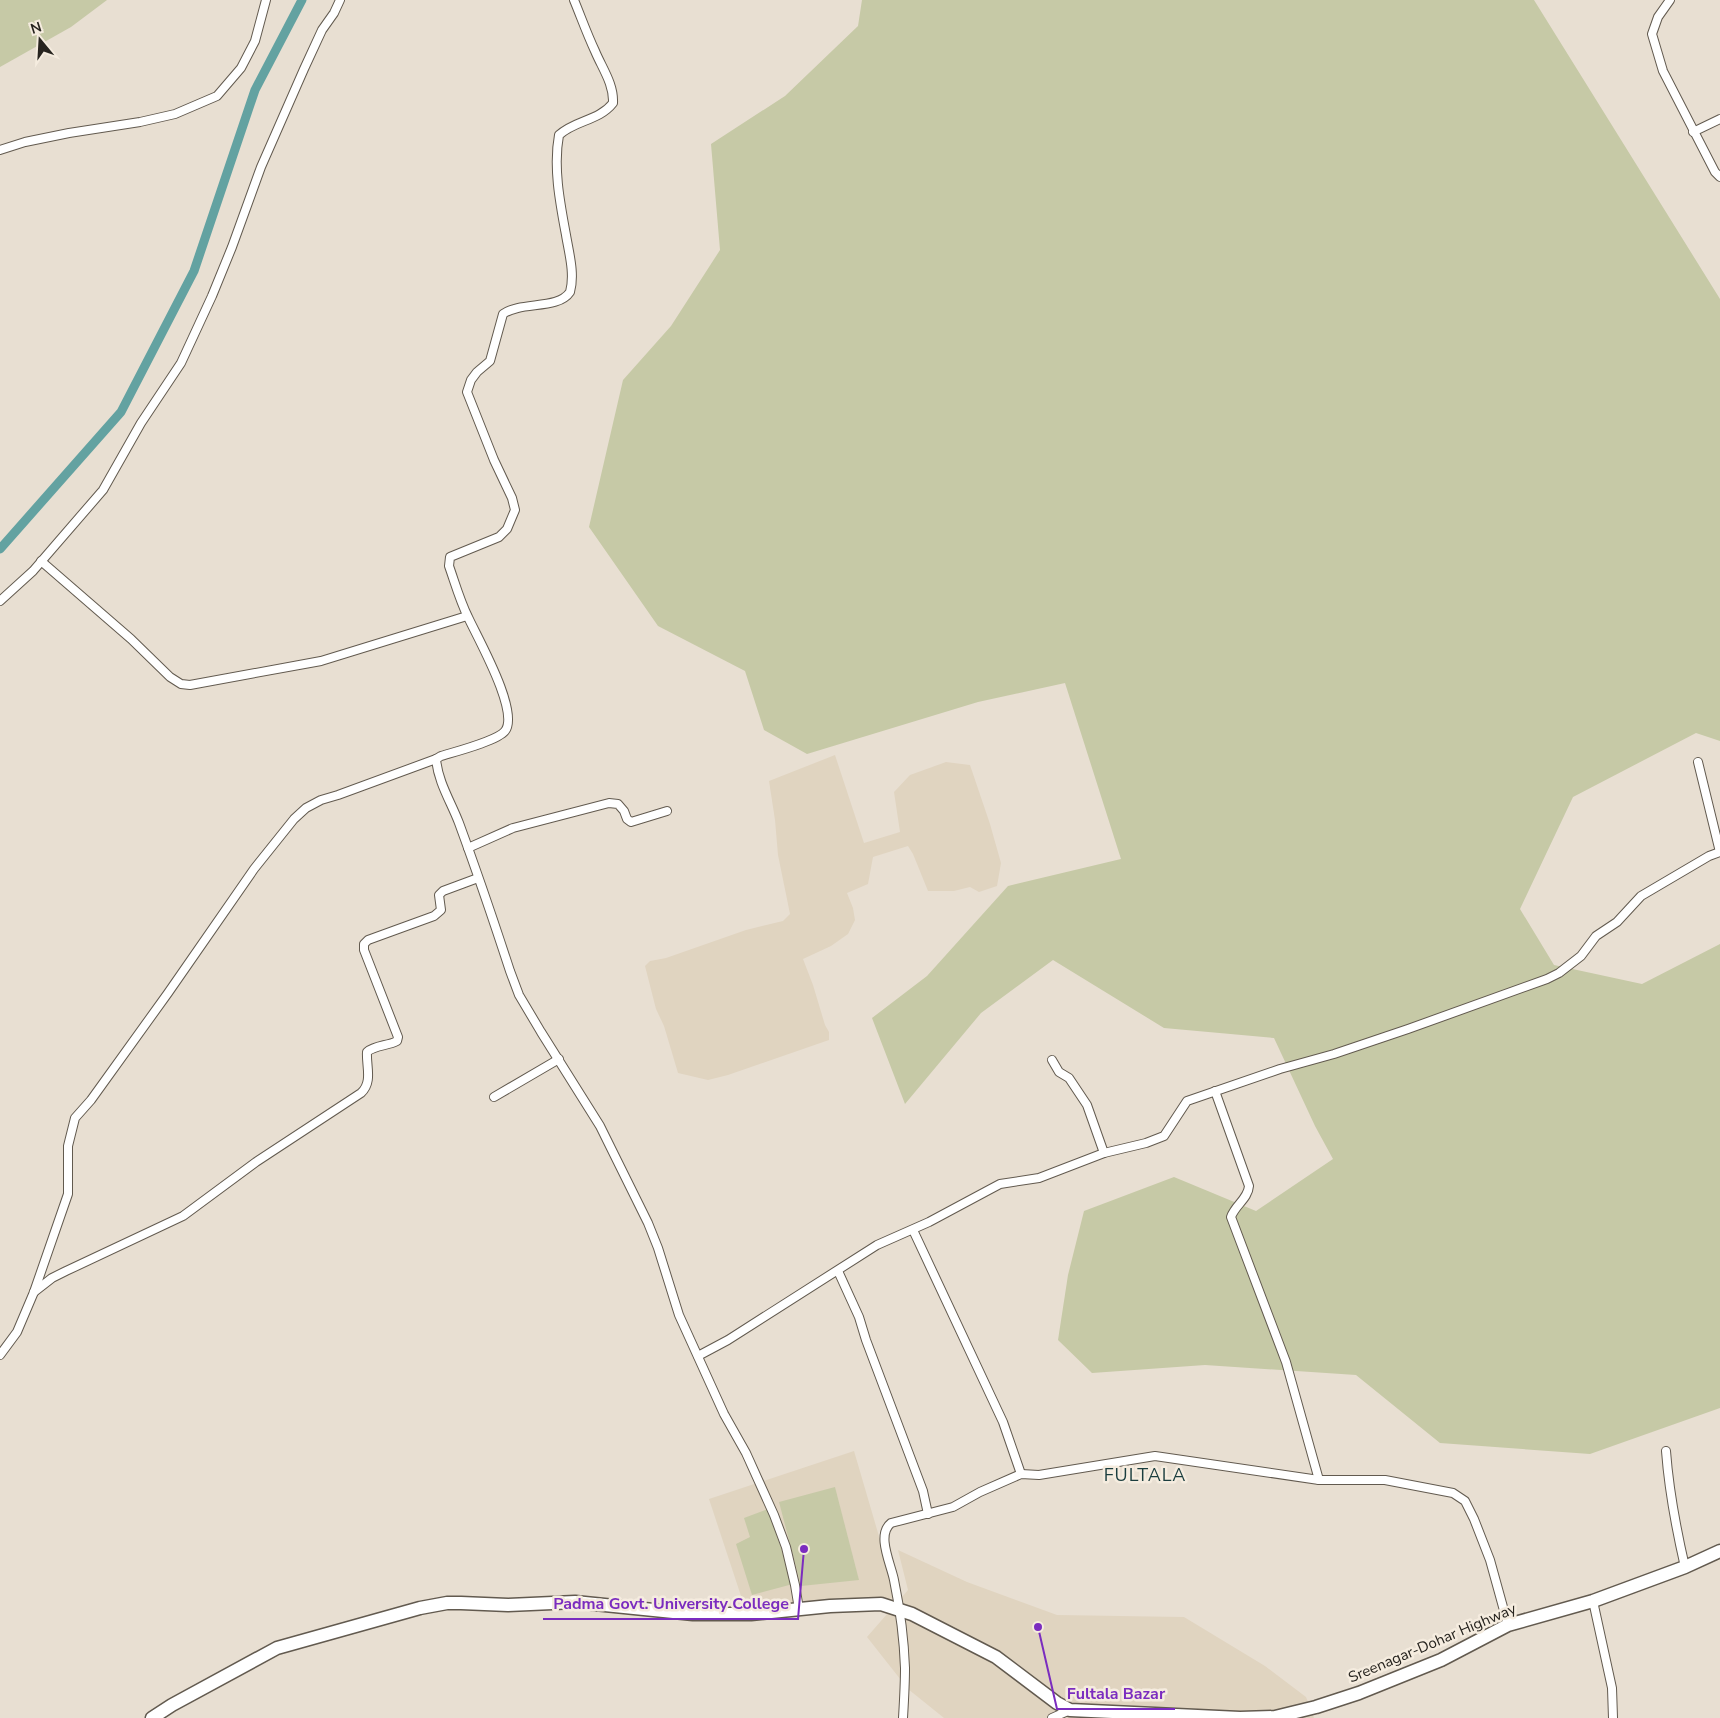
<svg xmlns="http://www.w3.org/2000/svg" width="1720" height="1718" font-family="'Nunito Sans',sans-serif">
  <rect width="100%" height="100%" fill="#e8dfd2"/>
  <g fill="#e0d4c0">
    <polygon points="835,755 864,843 900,832 894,792 910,775 946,762 970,765 990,824 1001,863 997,886 979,892 970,887 954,891 928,891 913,854 908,846 873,857 868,884 847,893 853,908 855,920 848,934 831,946 803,959 813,985 825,1025 829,1032 829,1040 728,1075 708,1080 678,1073 664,1026 656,1009 645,966 650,961 666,958 746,930 783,921 790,914 778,855 775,820 769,781"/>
    <polygon points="854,1451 897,1598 745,1608 709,1499"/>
    <polygon points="898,1550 967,1582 1057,1615 1184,1617 1265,1666 1306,1697 1314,1718 944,1718 908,1689 867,1637 908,1590"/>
  </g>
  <g fill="#c6c9a6">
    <polygon points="0,0 107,0 71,27 0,67"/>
    <polygon points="862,0 1534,0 1720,299 1720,741 1696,733 1573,797 1520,909 1554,965 1642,984 1720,944 1720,1408 1590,1454 1440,1443 1356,1375 1205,1365 1092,1373 1058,1340 1068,1275 1084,1211 1174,1177 1256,1211 1333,1159 1315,1126 1274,1038 1164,1028 1053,960 981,1013 905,1104 872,1018 927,976 1008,886 1121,859 1065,683 978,702 807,754 764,730 745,671 658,626 589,527 623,380 671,326 720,250 711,144 785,96 858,26"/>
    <polygon points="835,1487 859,1580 801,1586 779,1502"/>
    <polygon points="768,1509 793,1584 752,1595 736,1544 750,1537 744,1518"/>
  </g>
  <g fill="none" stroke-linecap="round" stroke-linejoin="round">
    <polyline stroke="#63a2a1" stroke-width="9" points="0,549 121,412 194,271 255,90 302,0"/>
    <defs>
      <g id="minor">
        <path d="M574,0C581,17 587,34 595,51C602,68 614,84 613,103C599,121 575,120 559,135C553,167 560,203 566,235C569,253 575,274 570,292C558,310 521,301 503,314L490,361L477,372L471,380L467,392L494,460L512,498L515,510L507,529L499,537L450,557L449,566C455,583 460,601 468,617C477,637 520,712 505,731C497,741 454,752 441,756L436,759C438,782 451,802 459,823C477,872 494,922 510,971L519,995L541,1032L600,1126L648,1223L658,1248L679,1315L724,1414L746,1453L774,1515L786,1547L795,1585L799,1609"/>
        <polyline points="1670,0 1658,17 1652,34 1663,71 1715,172 1720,177"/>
        <polyline points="1693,132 1720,119"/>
        <polyline points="0,150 25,142 69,133 140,122 175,114 217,96 241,68 255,41 266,0"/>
        <polyline points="41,561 131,639 170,677 181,684 190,685 321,661 467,616"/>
        <polyline points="0,601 33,571 103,490 141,423 181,363 212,296 232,247 261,167 304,69 322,30 334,13 340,0"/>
        <polyline points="1698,762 1720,852"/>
        <polyline points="468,848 513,828 609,803 618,804 624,811 627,819 631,822 667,811"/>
        <polyline points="1052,1060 1059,1072 1069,1078 1087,1105 1104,1153"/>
        <path d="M1215,1091L1249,1186C1248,1199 1235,1205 1231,1217L1286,1362L1319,1480"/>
        <polyline points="494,1097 559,1059"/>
        <polyline points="913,1230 1003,1422 1021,1474"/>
        <polyline points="838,1271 859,1317 866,1340 923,1491 928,1514"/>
        <path d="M34,1292L52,1278L66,1271L183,1216L256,1162L361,1093C373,1082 366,1066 367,1052C375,1045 388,1046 397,1041L398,1037L364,950V944L368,940L434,916L441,910L439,895L443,891L478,878"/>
        <polyline points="0,1355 17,1332 34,1292 68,1194 68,1146 75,1118 91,1100 168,993 254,869 294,819 306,808 321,800 338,795 436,759"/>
        <polyline points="698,1356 728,1340 877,1245 929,1222 985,1192 1000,1184 1039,1178 1104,1153 1146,1143 1164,1136 1187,1101 1280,1069 1334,1054 1408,1029 1547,979 1559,973 1581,956 1596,936 1617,922 1641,896 1709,856 1720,852"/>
        <path d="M1666,1451C1669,1491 1676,1528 1685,1567"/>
        <polyline points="1593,1601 1612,1688 1613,1718"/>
        <path d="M903,1718C904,1701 905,1685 905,1668C904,1639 900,1609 894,1580C891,1564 876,1535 891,1523L953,1507L980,1492L1021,1474L1039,1475L1155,1456L1319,1480H1385L1453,1493L1465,1501L1474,1519L1490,1560L1508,1625"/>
        <polyline points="1052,1718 1070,1710"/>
      </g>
      <polyline id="primary" points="152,1718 172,1705 277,1648 420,1608 447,1603 461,1603 508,1605 575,1602 693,1614 751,1614 830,1606 881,1604 912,1614 996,1657 1057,1703 1070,1710 1240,1718 1275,1717 1316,1707 1359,1693 1441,1660 1508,1625 1593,1601 1685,1567 1720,1551"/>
    </defs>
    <use href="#minor" stroke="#625a4f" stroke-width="10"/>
    <use href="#primary" stroke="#625a4f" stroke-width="15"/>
    <use href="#minor" stroke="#fff" stroke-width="8"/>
    <use href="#primary" stroke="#fff" stroke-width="12"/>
  </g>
  <g text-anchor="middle" stroke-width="5" stroke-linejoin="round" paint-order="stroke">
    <g font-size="15" fill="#27241f" stroke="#f5ecdf">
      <text transform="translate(1432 1643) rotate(-23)" y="5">Sreenagar-Dohar Highway</text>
    </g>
    <g font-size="18" letter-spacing="1" fill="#1a3d3e" stroke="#f5ecdf">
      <text x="1145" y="1481">FULTALA</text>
    </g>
  </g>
  <path fill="none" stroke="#7b2cbf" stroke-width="2" d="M804 1549L798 1619H543M1038 1627L1057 1709H1175"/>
  <g fill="#7b2cbf" stroke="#f5ecdf" stroke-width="2">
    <circle cx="804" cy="1549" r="5"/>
    <circle cx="1038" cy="1627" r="5"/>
  </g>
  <g font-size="16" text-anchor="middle" font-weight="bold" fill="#7b2cbf" stroke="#f5ecdf" stroke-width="5" stroke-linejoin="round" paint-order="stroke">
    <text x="671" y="1609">Padma Govt. University College</text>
    <text x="1116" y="1699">Fultala Bazar</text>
  </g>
  <g transform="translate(40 40) rotate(342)" stroke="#f5ecdf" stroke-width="4" paint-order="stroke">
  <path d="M0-4L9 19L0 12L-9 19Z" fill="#27241f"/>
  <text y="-8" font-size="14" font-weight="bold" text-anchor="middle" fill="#27241f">N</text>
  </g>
</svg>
